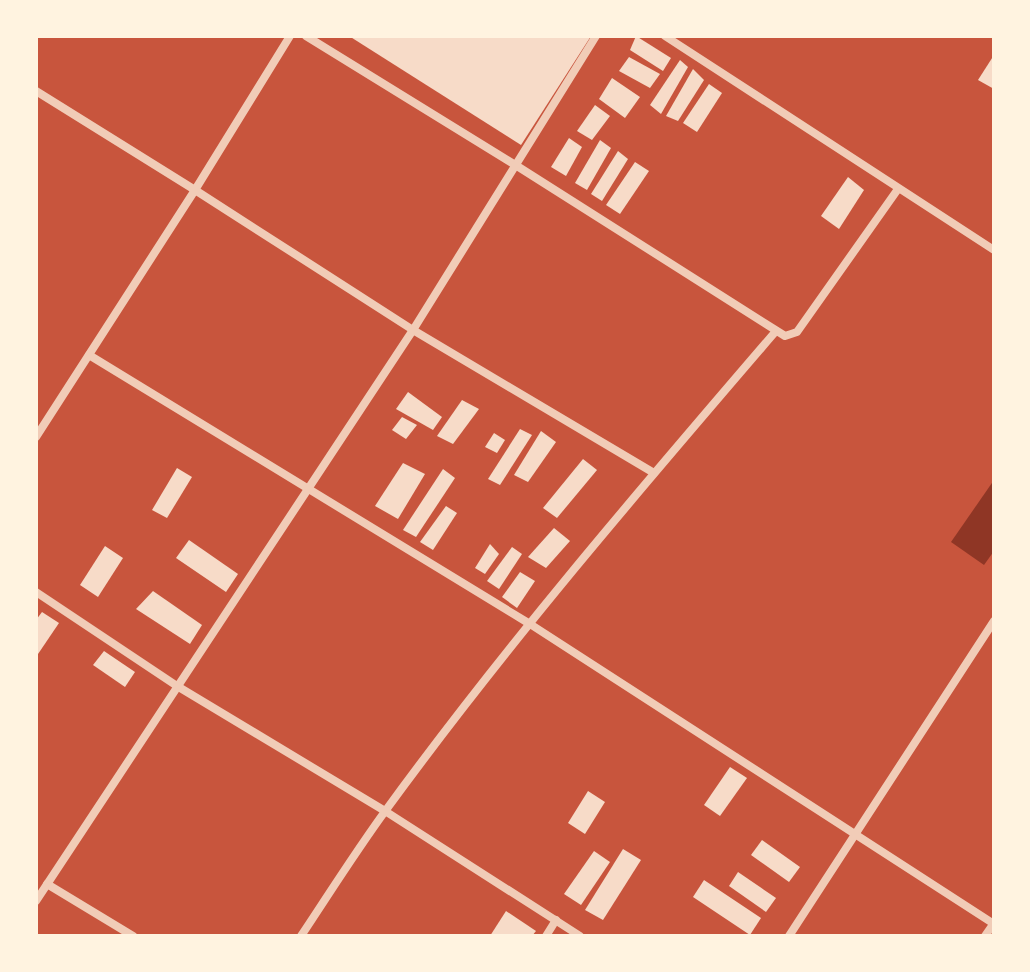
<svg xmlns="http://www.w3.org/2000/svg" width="1030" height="972" font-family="Mulish,sans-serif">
  <rect width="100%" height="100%" fill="#c8553d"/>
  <polygon fill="#8f3625" points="994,480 994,551 984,565 951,542"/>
  <g fill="#f7dbc8">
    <polygon points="349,36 591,36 521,145"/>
    <polygon points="636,36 671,58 663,71 630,50"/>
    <polygon points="994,55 994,89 978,80"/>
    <polygon points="629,57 660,74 650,88 619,71"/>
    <polygon points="680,60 688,67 661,114 650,105"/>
    <polygon points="693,69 704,80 678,121 666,116"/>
    <polygon points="612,78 640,97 625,118 599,99"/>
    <polygon points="709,84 722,93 697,132 683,123"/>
    <polygon points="595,105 610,116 592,140 577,131"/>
    <polygon points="569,138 582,147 566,176 551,167"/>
    <polygon points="600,140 611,148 587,190 575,183"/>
    <polygon points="618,151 628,159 602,201 591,194"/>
    <polygon points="635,162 649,171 620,214 606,205"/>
    <polygon points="848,177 864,190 839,229 821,216"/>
    <polygon points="408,392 442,417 433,430 396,409"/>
    <polygon points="462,400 479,409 453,444 437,436"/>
    <polygon points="402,417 417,425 406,439 392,430"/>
    <polygon points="520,429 532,435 500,485 488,479"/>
    <polygon points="541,431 556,442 528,482 514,475"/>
    <polygon points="494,433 505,440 497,453 485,447"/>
    <polygon points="583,459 597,470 557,518 543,508"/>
    <polygon points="403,463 425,474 398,519 375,506"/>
    <polygon points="177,468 192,477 167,518 152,510"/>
    <polygon points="443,469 455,478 416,537 403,530"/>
    <polygon points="446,506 457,513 433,550 420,542"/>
    <polygon points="554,528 570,541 546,568 528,557"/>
    <polygon points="189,540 238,574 226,592 176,558"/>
    <polygon points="490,544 499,554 485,574 475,568"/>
    <polygon points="105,546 123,558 98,597 80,585"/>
    <polygon points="512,547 522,554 499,589 487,581"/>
    <polygon points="520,572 535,581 517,608 502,597"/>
    <polygon points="153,591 202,625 190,644 136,609"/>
    <polygon points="42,612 59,623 36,657 36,620"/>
    <polygon points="104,651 135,672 125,687 93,665"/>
    <polygon points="730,767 747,778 720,816 704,805"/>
    <polygon points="588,791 605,802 585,834 568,823"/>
    <polygon points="762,840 800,867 789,882 751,855"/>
    <polygon points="623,849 641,860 603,920 585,910"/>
    <polygon points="594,851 610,862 581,905 564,894"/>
    <polygon points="738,872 776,898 766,912 729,886"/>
    <polygon points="704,880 761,918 750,935 693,897"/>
    <polygon points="506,911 536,931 532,936 490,936"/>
  </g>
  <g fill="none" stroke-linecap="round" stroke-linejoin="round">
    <g stroke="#f1ccb7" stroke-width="8">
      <polyline points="306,36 517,166 785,336 797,332 898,189"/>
      <polyline points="665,36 994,250"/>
      <polyline points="36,91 195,190 413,330 654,473"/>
      <polyline points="89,355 530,624 994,924"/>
      <polyline points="36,437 195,190 290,36"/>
      <polyline points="36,592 177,686 385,811 580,936"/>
      <polyline points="47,884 133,936"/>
      <polyline points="36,901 413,330 596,36"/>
      <path d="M301,936C329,894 356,851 386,810C507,644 642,487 776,331"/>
      <polyline points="546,936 556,920"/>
      <polyline points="789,936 994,621"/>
      <polyline points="985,936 994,923"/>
    </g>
  </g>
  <rect width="1030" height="972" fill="none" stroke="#fff3e0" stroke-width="76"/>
</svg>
